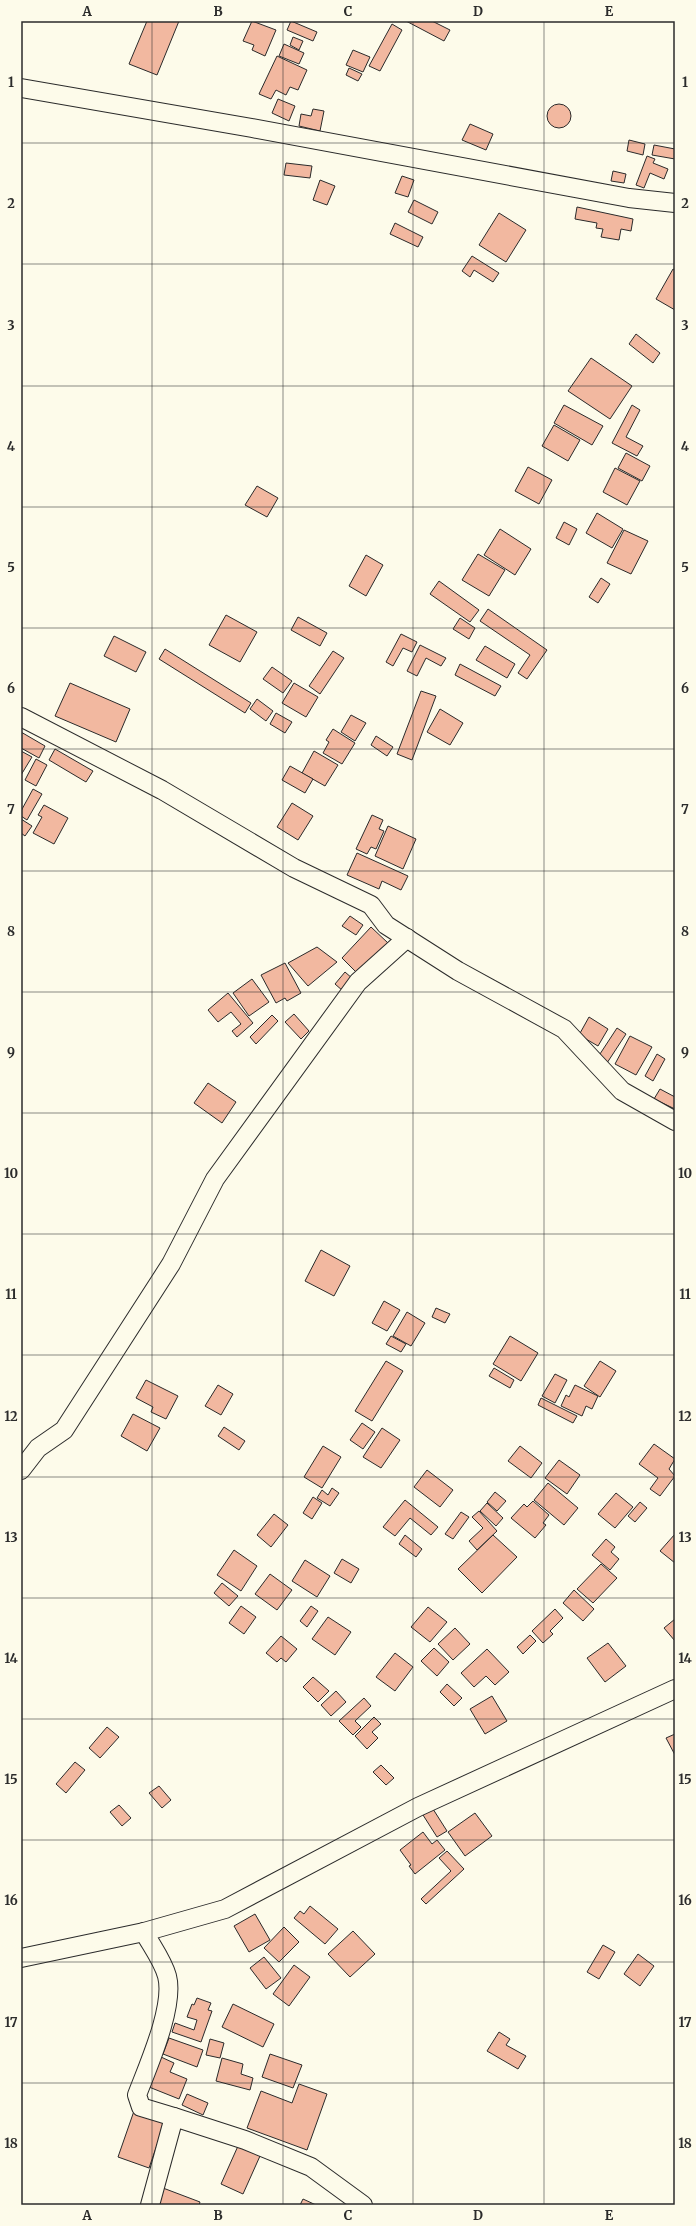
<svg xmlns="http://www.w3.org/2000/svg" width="696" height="2226" font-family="Merriweather,serif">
  <rect width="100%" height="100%" fill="#fdfbea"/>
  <g fill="#f2b8a0" stroke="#2b2b2b">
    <polygon points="147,21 179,21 157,75 129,64"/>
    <polygon points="252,21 276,30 265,56 252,50 254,45 243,41"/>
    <polygon points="291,21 317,32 313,41 287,30"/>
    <polygon points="406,21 432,21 450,30 444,41"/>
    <polygon points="392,24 402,30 380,71 369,66"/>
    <polygon points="293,37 303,41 299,50 290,45"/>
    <polygon points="284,44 304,53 299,64 279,56"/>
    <polygon points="353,50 370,57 363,72 346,65"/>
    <polygon points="277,56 307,70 298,90 290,87 286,95 276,90 271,99 259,94"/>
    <polygon points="349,68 362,74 358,81 346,75"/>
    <polygon points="278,99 295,106 289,121 272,113"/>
    <circle cx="559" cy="116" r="12"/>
    <polygon points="313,109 324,111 320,131 299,126 301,114 311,116"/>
    <polygon points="470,124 493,134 486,150 462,140"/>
    <polygon points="629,140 645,144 643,155 627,151"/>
    <polygon points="654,145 675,149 675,159 652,155"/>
    <polygon points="647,156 655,159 653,163 668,169 664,179 650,173 644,188 636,185"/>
    <polygon points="286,163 312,166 310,178 284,175"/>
    <polygon points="613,171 626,174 624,183 611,181"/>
    <polygon points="402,176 414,180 408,197 395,193"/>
    <polygon points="320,180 335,186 327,205 313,200"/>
    <polygon points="414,200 438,212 432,224 408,212"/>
    <polygon points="577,207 633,219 631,231 621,229 619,240 601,237 603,229 596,228 597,223 575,219"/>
    <polygon points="499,213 526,230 506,262 479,245"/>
    <polygon points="395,223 423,237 418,247 390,234"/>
    <polygon points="472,256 499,273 493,282 474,270 470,277 462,271"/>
    <polygon points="673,269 675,270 675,310 656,299"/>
    <polygon points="636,334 660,353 653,363 629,344"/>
    <polygon points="591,358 632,386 610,419 568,391"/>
    <polygon points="564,405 603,426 592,445 554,423"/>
    <polygon points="632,405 640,410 626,437 643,446 637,456 612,443"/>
    <polygon points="554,425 580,440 568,461 542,446"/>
    <polygon points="626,453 650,466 642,481 618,468"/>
    <polygon points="528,467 552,480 539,504 515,491"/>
    <polygon points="615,468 640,481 627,505 603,492"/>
    <polygon points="257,486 278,498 267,517 245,505"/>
    <polygon points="597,513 623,529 612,548 586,533"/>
    <polygon points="564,522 577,529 569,545 556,538"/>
    <polygon points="500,529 531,549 515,575 484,555"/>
    <polygon points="624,530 648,541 631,574 607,563"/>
    <polygon points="478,554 505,570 489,596 462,580"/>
    <polygon points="366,555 383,565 366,596 349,586"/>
    <polygon points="601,578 610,584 598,603 589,597"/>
    <polygon points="439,581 479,610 470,622 430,594"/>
    <polygon points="488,609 547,650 527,679 518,673 530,655 480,621"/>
    <polygon points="226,615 257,632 240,662 209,645"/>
    <polygon points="298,617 327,633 320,646 291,630"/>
    <polygon points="460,618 475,628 469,639 453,629"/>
    <polygon points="401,634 417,642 412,652 403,648 393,666 386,662"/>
    <polygon points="114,636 146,652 136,672 104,656"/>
    <polygon points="420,645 446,658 441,666 426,658 417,676 407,671"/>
    <polygon points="485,646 515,664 507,678 476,660"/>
    <polygon points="165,649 251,703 245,713 159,659"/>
    <polygon points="333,651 344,658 320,694 309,686"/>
    <polygon points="460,664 501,686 495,696 455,675"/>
    <polygon points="272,667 292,681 283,693 263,679"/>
    <polygon points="70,683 130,709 116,742 55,716"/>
    <polygon points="294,683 318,697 306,717 282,703"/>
    <polygon points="421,691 436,696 412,760 397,754"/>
    <polygon points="257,699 273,711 266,721 250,709"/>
    <polygon points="440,709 463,723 450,745 427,732"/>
    <polygon points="276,713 292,722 285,733 270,724"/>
    <polygon points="351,715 366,723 355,741 341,732"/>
    <polygon points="333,729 355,743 342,764 323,753 329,742 326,740"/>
    <polygon points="21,732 45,746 39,758 21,748"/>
    <polygon points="376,736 393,747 387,756 371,745"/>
    <polygon points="55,749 93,771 86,782 49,760"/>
    <polygon points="21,751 32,757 21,775"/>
    <polygon points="314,751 338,765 325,786 302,773"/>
    <polygon points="36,759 47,765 36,786 25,780"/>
    <polygon points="290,766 313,779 305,793 282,780"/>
    <polygon points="33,789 42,794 27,820 21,816 21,811"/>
    <polygon points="292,803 313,816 298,840 277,827"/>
    <polygon points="44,805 68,818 54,844 33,833 42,817 38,815"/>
    <polygon points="372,815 383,820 379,829 384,831 376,849 371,847 367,854 356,849"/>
    <polygon points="21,819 32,826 25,836 21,833"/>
    <polygon points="388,826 416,839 403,869 375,856"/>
    <polygon points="357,853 408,876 401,890 382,881 379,889 347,875"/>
    <polygon points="350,916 363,925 356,935 342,926"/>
    <polygon points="371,927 388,943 358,974 342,958"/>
    <polygon points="317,947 337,962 308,986 288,963"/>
    <polygon points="285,963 301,993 287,1001 285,998 276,1003 261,975"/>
    <polygon points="345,972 353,979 343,991 335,984"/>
    <polygon points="252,979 269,1002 249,1016 233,993"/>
    <polygon points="228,993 253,1023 237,1037 232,1031 241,1024 231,1012 218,1022 208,1010"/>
    <polygon points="294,1014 309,1031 301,1039 285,1022"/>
    <polygon points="272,1015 278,1021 256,1044 250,1037"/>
    <polygon points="589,1017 608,1029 598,1046 579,1035"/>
    <polygon points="617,1028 626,1034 607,1063 598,1057"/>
    <polygon points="630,1036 652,1047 636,1075 615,1064"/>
    <polygon points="657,1054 665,1059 653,1081 645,1076"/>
    <polygon points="208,1083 236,1102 222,1123 194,1103"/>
    <polygon points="660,1089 675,1097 675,1109 654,1099"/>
    <polygon points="321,1250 350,1266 334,1296 305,1281"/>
    <polygon points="384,1301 400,1310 387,1331 372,1323"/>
    <polygon points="436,1308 450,1314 445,1323 432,1317"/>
    <polygon points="407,1312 425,1323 411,1346 393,1336"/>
    <polygon points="391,1336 406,1344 401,1352 386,1344"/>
    <polygon points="510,1336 538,1353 521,1381 493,1364"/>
    <polygon points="386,1361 403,1371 372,1421 355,1411"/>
    <polygon points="600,1361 616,1371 600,1397 584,1386"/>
    <polygon points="494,1368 514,1380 510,1388 489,1376"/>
    <polygon points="555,1374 567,1380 555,1403 542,1396"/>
    <polygon points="146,1380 178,1396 166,1419 151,1412 153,1407 136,1398"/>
    <polygon points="218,1385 233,1394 221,1415 205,1406"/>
    <polygon points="575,1385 598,1396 592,1409 586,1406 582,1416 561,1406 566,1395 569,1397"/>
    <polygon points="541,1398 577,1416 573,1423 538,1405"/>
    <polygon points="133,1414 160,1428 147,1451 121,1436"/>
    <polygon points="362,1423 375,1432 363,1449 350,1440"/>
    <polygon points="224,1427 245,1441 239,1450 218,1436"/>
    <polygon points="382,1428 400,1440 381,1468 363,1457"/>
    <polygon points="654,1444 675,1459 669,1469 675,1476 660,1496 650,1489 658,1478 639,1464"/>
    <polygon points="323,1446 341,1457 322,1488 304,1477"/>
    <polygon points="520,1446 542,1463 531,1478 508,1461"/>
    <polygon points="559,1460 580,1475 567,1494 545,1478"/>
    <polygon points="427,1470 453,1490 440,1507 414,1487"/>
    <polygon points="548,1483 578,1508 564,1525 534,1500"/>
    <polygon points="332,1488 339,1493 330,1506 317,1498 322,1490 328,1495"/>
    <polygon points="495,1492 506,1501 497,1511 487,1502"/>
    <polygon points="616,1493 633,1507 615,1528 598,1514"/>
    <polygon points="313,1497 322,1503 312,1519 303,1513"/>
    <polygon points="405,1500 438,1527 431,1535 410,1518 395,1536 383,1527"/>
    <polygon points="533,1501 549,1515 543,1523 546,1525 535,1538 511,1518 524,1504 527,1507"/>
    <polygon points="640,1502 647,1508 635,1522 628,1516"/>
    <polygon points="487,1503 503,1518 496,1526 480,1511"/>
    <polygon points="479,1511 497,1531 477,1550 469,1541 483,1528 472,1517"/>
    <polygon points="461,1512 469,1517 453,1539 445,1534"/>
    <polygon points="274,1514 288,1525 271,1547 257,1535"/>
    <polygon points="675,1534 675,1563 660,1551"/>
    <polygon points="405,1535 422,1549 416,1557 399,1544"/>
    <polygon points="493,1535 517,1557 482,1593 458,1569"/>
    <polygon points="606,1539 615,1547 611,1552 619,1559 610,1570 592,1555"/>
    <polygon points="234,1550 257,1566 241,1591 217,1575"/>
    <polygon points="342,1559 359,1569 351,1583 334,1573"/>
    <polygon points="305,1560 330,1576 317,1597 292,1581"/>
    <polygon points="601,1564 617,1578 593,1603 577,1589"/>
    <polygon points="270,1574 292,1590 277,1610 255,1594"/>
    <polygon points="222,1583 238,1596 229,1606 214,1593"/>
    <polygon points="574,1590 594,1609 583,1621 563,1603"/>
    <polygon points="241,1606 256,1617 244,1634 229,1623"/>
    <polygon points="311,1606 318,1611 307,1627 300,1621"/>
    <polygon points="428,1607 447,1622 430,1642 411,1627"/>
    <polygon points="555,1609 563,1618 550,1631 553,1634 543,1643 532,1631"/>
    <polygon points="328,1617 351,1632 335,1655 312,1639"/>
    <polygon points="675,1619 675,1641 664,1628"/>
    <polygon points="455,1628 470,1644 453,1660 438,1644"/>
    <polygon points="530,1635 536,1641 523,1654 517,1647"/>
    <polygon points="281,1636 297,1649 286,1662 281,1658 277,1662 266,1653"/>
    <polygon points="608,1643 626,1666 605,1682 587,1658"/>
    <polygon points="434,1648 449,1662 437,1676 421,1661"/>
    <polygon points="487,1649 509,1672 495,1685 486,1676 474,1687 461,1673"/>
    <polygon points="395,1653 413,1667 395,1691 376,1677"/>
    <polygon points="313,1677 329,1691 318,1702 303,1687"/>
    <polygon points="447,1684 462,1698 454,1706 440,1692"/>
    <polygon points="336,1691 346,1702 331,1716 321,1705"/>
    <polygon points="492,1696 507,1721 485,1734 470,1709"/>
    <polygon points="364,1698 371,1706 355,1721 361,1727 353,1735 339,1721"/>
    <polygon points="374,1717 381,1724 372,1732 378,1738 367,1749 355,1736"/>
    <polygon points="107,1727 119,1737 100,1758 89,1748"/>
    <polygon points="675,1734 675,1755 666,1738"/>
    <polygon points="75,1762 85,1770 66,1793 56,1784"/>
    <polygon points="381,1765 394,1778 386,1785 373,1772"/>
    <polygon points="159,1786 171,1800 162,1808 149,1793"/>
    <polygon points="119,1805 131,1818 122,1826 110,1812"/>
    <polygon points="433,1809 447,1831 437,1837 423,1815"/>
    <polygon points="475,1813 492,1836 465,1856 448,1832"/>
    <polygon points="423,1832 432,1844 437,1840 445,1850 415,1874 409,1866 411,1865 400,1850"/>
    <polygon points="447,1851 464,1869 426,1904 421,1899 451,1871 439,1858"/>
    <polygon points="310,1906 338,1929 325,1944 294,1918 300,1911 304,1914"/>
    <polygon points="255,1914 270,1940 249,1952 234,1926"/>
    <polygon points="284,1927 299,1942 279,1962 264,1948"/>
    <polygon points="353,1931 375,1954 350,1977 328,1954"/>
    <polygon points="603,1945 615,1952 599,1979 587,1972"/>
    <polygon points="638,1954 654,1966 640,1986 624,1974"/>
    <polygon points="264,1957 281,1978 266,1989 250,1968"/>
    <polygon points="294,1965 310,1977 289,2006 273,1994"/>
    <polygon points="197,1998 211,2003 208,2010 212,2011 201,2042 172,2032 175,2023 194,2030 197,2020 187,2017 192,2004 194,2005"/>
    <polygon points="233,2004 274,2024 263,2047 222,2027"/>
    <polygon points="499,2032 510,2039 506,2045 526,2056 518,2069 487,2051"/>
    <polygon points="169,2038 203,2050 197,2067 163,2054"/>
    <polygon points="210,2039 224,2043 220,2058 206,2055"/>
    <polygon points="270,2054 302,2065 293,2088 262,2077"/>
    <polygon points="161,2057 174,2063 170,2072 187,2079 179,2099 149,2087"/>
    <polygon points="222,2058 243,2064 241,2074 253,2078 250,2090 216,2081"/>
    <polygon points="299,2084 327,2094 307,2150 247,2128 261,2091 292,2103"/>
    <polygon points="187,2094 208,2103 203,2115 182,2105"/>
    <polygon points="134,2111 165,2122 149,2168 118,2157"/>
    <polygon points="238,2146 260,2156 243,2194 221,2184"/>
    <polygon points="163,2188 200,2202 199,2205 156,2205"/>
    <polygon points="303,2199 316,2205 300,2205"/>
  </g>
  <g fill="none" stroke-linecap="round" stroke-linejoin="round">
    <defs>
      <g id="minor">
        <polyline points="21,88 252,128 629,198 675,203"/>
        <polyline points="21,717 162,790 294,868 371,905 386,925 458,971 564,1029 622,1091 675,1121"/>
        <polyline points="21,1470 38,1448 64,1430 171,1264 215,1179 358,982 407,938"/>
        <path d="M144,1932C151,1945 163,1961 167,1976C175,2006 148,2066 137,2095L141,2107L174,2117L150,2205"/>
        <polyline points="21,1958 144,1932 225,1909 418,1807 675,1689"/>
        <polyline points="174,2117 245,2140 311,2167 363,2205"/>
      </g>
    </defs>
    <use href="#minor" stroke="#2b2b2b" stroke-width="20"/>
    <use href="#minor" stroke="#fdfbea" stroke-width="18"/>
  </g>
  <path fill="none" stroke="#2b2b2b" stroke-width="1" stroke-opacity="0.55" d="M152,21V2205M283,21V2205M413,21V2205M544,21V2205M21,143H675M21,264H675M21,386H675M21,507H675M21,628H675M21,749H675M21,871H675M21,992H675M21,1113H675M21,1234H675M21,1355H675M21,1477H675M21,1598H675M21,1719H675M21,1840H675M21,1962H675M21,2083H675"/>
  <rect width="696" height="2226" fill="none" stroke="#fdfbea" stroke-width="44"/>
  <rect x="22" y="22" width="652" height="2182" fill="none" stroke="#2b2b2b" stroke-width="1.5"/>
  <g font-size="13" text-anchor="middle" font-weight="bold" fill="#2b2b2b">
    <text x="87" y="16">A</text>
    <text x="218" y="16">B</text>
    <text x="348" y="16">C</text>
    <text x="478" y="16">D</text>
    <text x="609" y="16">E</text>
    <text x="11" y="87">1</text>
    <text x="685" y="87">1</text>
    <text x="11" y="208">2</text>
    <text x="685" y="208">2</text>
    <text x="11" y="330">3</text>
    <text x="685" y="330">3</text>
    <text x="11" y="451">4</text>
    <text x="685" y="451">4</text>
    <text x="11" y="572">5</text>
    <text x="685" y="572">5</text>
    <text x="11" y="693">6</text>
    <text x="685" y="693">6</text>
    <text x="11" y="814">7</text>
    <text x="685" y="814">7</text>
    <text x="11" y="936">8</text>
    <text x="685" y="936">8</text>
    <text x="11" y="1057">9</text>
    <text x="685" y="1057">9</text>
    <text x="11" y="1178">10</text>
    <text x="685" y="1178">10</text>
    <text x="11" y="1299">11</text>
    <text x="685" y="1299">11</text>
    <text x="11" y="1421">12</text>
    <text x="685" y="1421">12</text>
    <text x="11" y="1542">13</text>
    <text x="685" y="1542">13</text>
    <text x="11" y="1663">14</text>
    <text x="685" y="1663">14</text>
    <text x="11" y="1784">15</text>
    <text x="685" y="1784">15</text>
    <text x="11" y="1905">16</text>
    <text x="685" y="1905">16</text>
    <text x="11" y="2027">17</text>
    <text x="685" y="2027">17</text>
    <text x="11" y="2148">18</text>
    <text x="685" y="2148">18</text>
    <text x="87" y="2220">A</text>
    <text x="218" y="2220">B</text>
    <text x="348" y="2220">C</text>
    <text x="478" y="2220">D</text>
    <text x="609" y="2220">E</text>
  </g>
</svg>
